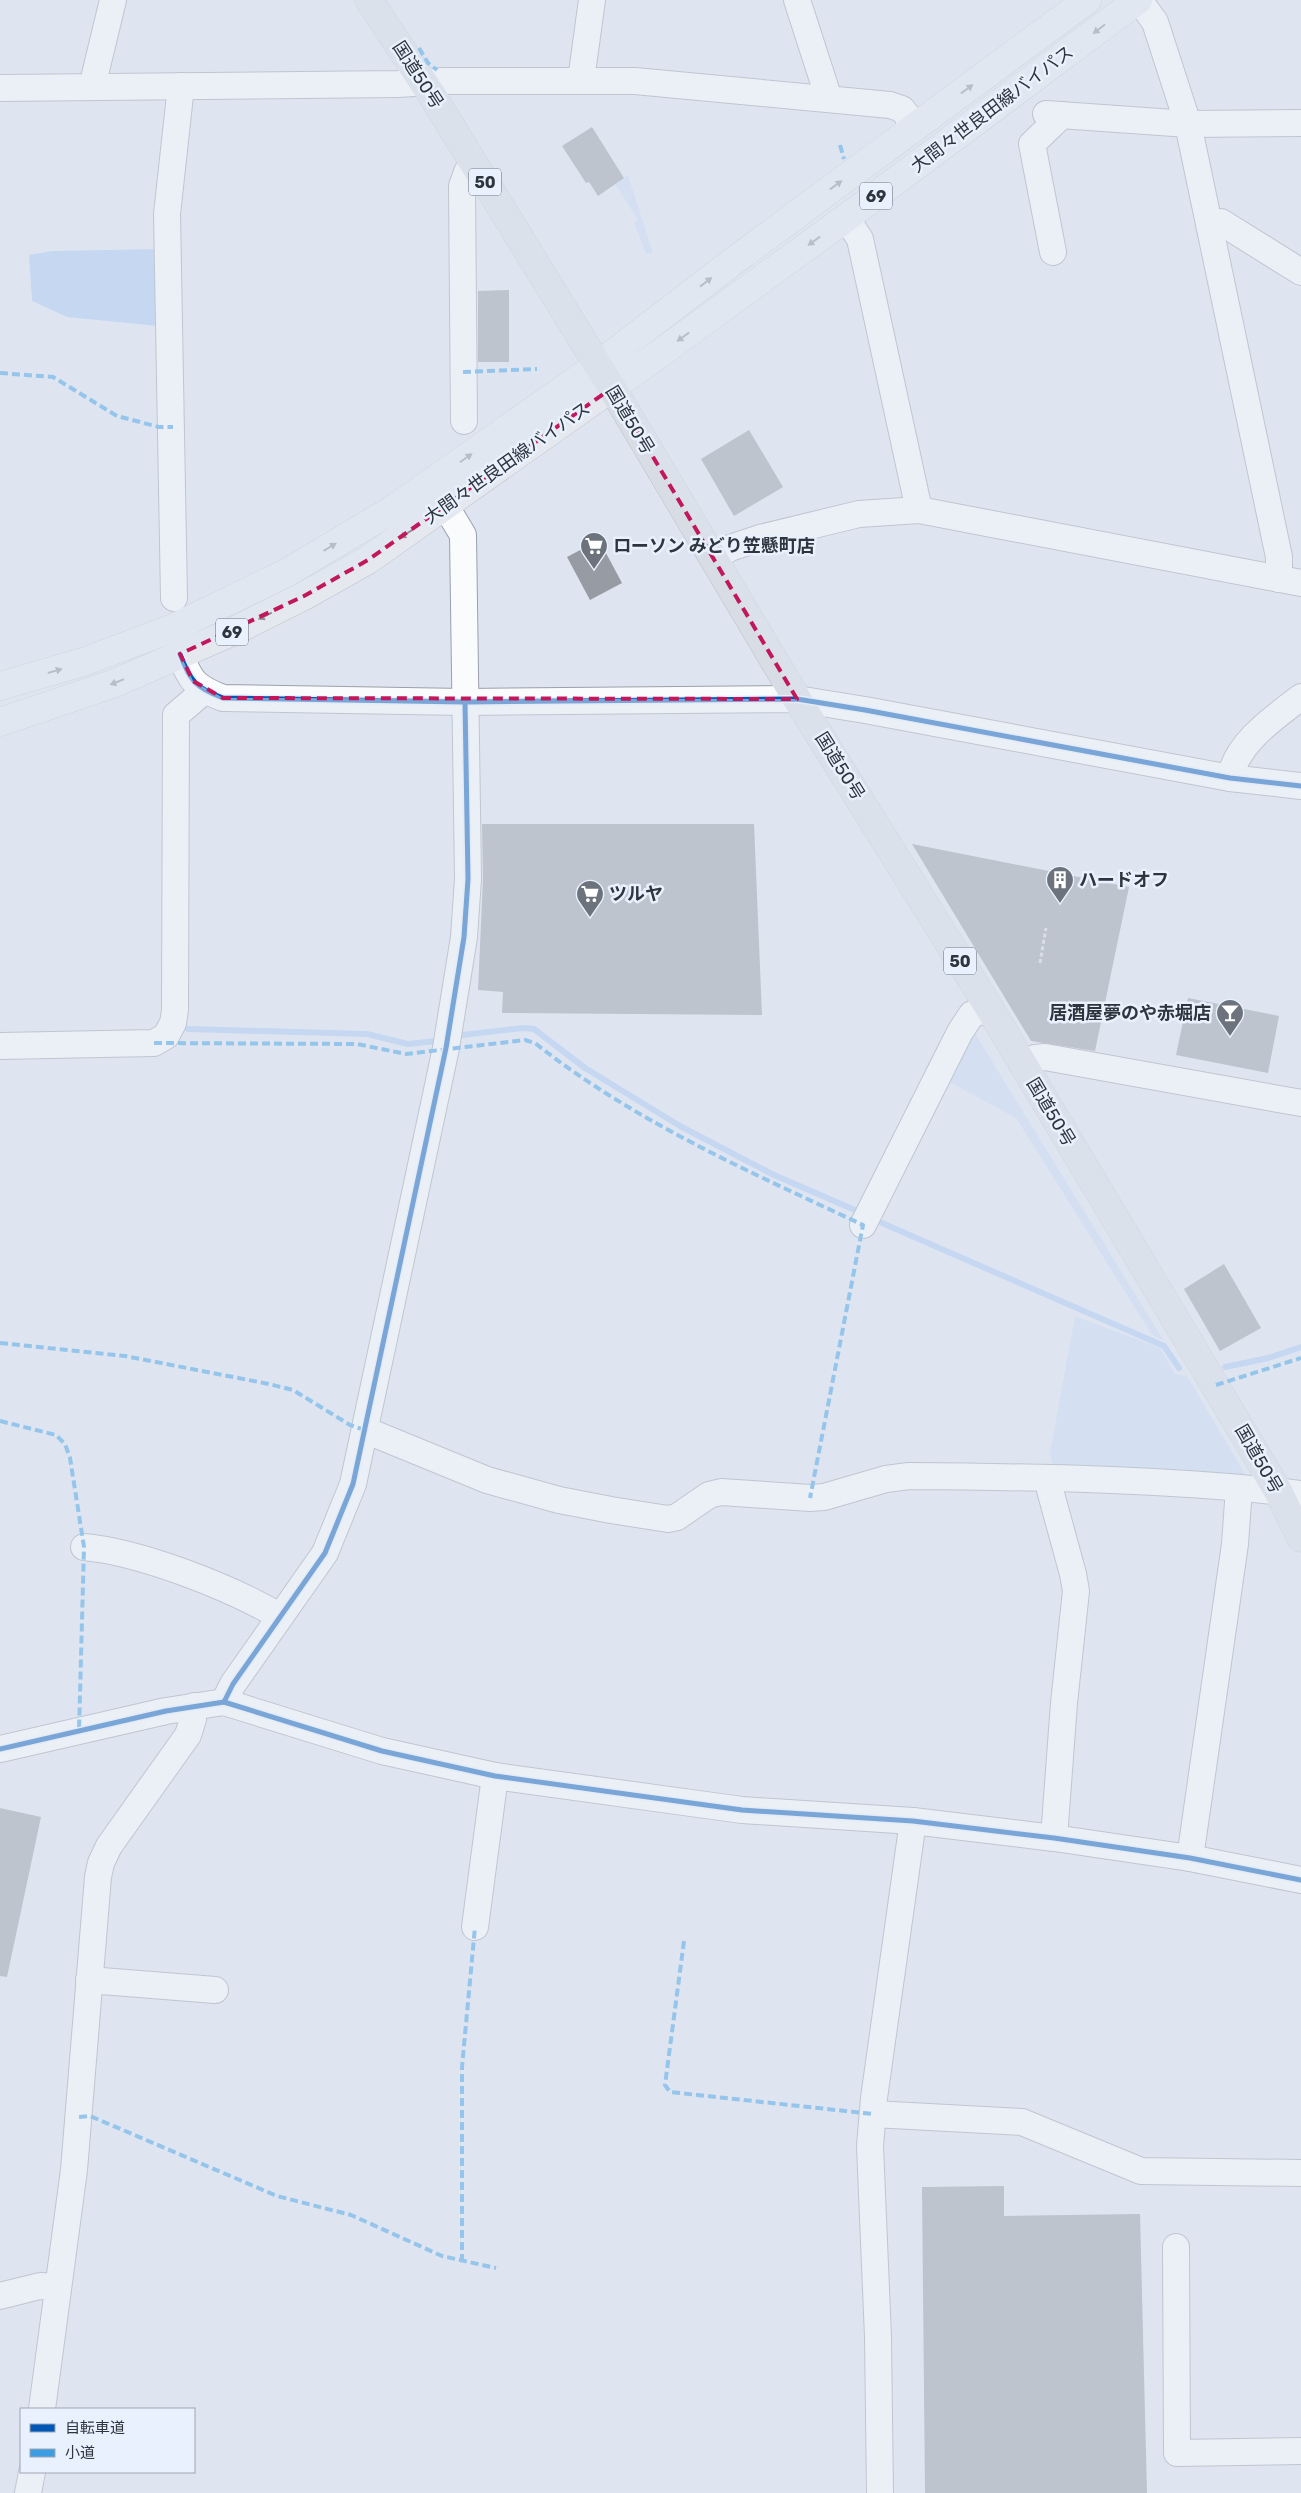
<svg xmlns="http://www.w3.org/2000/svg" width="1301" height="2493" font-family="Rubik,'Noto Sans JP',sans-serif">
  <rect width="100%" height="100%" fill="#dee5f1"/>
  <g fill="#c7d9f4">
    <polygon points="628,175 653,253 646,254 634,222 638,220 615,184"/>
    <polygon points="973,1030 1164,1341 1152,1335 1016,1118 942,1078"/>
    <polygon points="1075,1316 1160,1348 1175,1374 1187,1376 1245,1474 1226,1479 1053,1469 1050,1452"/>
  </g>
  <polygon fill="#a8c6f3" points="160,249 157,326 67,317 32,301 29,255 52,251"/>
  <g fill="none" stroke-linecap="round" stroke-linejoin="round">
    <g stroke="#a8c6f3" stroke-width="6">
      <polyline points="188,1029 367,1034 408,1044 436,1041"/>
      <polyline points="462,1035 523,1028 534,1029 585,1068 680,1126 774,1175 855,1210"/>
      <polyline points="882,1223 1164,1346 1179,1368"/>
      <polyline points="1225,1367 1268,1358 1301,1347"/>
    </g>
  </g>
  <g fill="#969ba4">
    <polygon points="592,127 624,178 598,196 589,182 586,183 562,146"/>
    <polygon points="509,290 509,362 478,362 478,291"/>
    <polygon points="749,430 783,487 734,516 701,459"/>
    <polygon points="599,540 622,583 590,600 567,557"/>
    <polygon points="482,824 754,824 762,1015 502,1013 503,992 478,990 483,879"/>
    <polygon points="912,844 1129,887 1095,1051 1031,1041"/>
    <polygon points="1188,998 1279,1016 1268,1073 1176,1055"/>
    <polygon points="1224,1264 1261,1328 1220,1351 1184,1289"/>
    <polygon points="0,1808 41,1817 7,1977 0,1976"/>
    <polygon points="1004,2186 1004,2216 1140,2214 1147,2493 925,2493 922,2187"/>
  </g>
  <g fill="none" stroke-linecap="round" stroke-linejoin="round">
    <defs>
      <g id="minor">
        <polyline points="797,0 829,99"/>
        <polyline points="1139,0 1155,22 1188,124 1279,557 1279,579"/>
        <polyline points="581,80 592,0"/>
        <polyline points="92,87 113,0"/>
        <polyline points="0,88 398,84 443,81 635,81 890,105 902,109 916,127"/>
        <polyline points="1046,114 1188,124 1301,123"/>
        <polyline points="846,218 860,239 919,510"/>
        <polyline points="1209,224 1221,222 1301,272"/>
        <polyline points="1053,252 1032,144 1062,115"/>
        <polyline points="464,421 462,186 467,172 476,168"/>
        <polyline points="714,558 730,548 760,538 859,514 919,510 1301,583"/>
        <polyline points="174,598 167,214 181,86"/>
        <path d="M180,654C190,681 196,688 223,698L465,702L797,699L865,710L1230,778L1301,786"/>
        <path d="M1230,778C1237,742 1274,718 1301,697"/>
        <polyline points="0,1046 154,1043 166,1036 173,1023 175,1010 176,715 204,691"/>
        <polyline points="1023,1065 1035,1058 1045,1057 1301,1103"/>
        <polyline points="863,1225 960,1032 972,1014 990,1009"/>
        <path d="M365,1430L487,1480L559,1500L611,1510L668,1519L677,1517L709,1495L721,1492L810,1498L824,1497L886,1479L909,1476C1040,1477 1171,1479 1301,1494"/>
        <polyline points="1050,1478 1050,1490 1073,1574 1076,1591 1064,1703 1054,1838"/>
        <path d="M84,1547C140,1552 230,1587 279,1616"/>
        <polyline points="224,1702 233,1684 325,1553 353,1484 446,1048 464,937 468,879 463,535 446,507"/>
        <polyline points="0,1749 166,1711 224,1702 382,1751 495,1776 742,1810 913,1821 1054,1838 1190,1858 1301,1880"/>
        <polyline points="1190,1858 1235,1544 1239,1488"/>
        <polyline points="475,1927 495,1776"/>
        <polyline points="89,1980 215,1990"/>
        <polyline points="873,2114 1022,2122 1141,2171 1301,2173"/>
        <polyline points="1176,2247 1177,2453 1301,2451"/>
        <polyline points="0,2296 40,2286 58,2287"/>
        <polyline points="42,2409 74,2170 98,1877 101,1863 109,1846 188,1735 193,1719 194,1706"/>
        <polyline points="28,2493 32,2472"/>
        <polyline points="880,2493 878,2337 870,2146 874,2098 913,1821"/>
      </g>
      <g id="major">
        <polyline points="0,686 83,662 173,628 288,572 392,510 598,365 739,257 1087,0"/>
        <polyline points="0,722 115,683 232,632 304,596 368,560 644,365 846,218 1138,0"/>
      </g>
      <polyline id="highway" points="369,0 433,97 612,388 797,699 990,1009 1278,1491 1301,1538"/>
    </defs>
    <use href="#minor" stroke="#9ba0a9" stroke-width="28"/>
    <use href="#major" stroke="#bec2c8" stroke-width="29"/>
    <use href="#highway" stroke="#bec2c8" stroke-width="29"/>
    <polyline stroke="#d3d6d9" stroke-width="3" stroke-dasharray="4 2.5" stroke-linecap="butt" points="1040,963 1046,928"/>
    <use href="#minor" stroke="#fafbfd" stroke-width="26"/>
    <use href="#major" stroke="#e5e9ef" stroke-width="28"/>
    <use href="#highway" stroke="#d7dce5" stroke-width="28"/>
    <g stroke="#3d9de3" stroke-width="4" stroke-dasharray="8 4" stroke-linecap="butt">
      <polyline points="419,48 428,63 437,70"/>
      <polyline points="840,145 844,159"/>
      <polyline points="463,372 537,369"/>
      <polyline points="0,373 53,377 117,416 159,427 173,427"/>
      <path d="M154,1043L357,1044L406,1054L525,1040L535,1043C633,1121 750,1172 863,1225L810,1498"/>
      <polyline points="0,1343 125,1356 269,1384 293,1390 350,1425 365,1430"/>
      <polyline points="1216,1385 1301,1358"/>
      <polyline points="0,1421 56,1435 65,1444 70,1458 84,1547 79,1731"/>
      <polyline points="684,1941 665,2085 670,2092 873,2114"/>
      <polyline points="79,2117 90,2116 277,2196 351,2215 442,2256 496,2268"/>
      <polyline points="462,2262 462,2067 475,1927"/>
    </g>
    <defs>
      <g id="cycleway">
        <path d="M180,654C190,681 196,688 223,698L465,702L797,699L865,710L1230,778L1301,786"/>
        <polyline points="224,1702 233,1684 325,1553 353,1484 446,1048 464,937 468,879 465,702"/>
        <polyline points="0,1749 166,1711 224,1702 382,1751 495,1776 742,1810 913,1821 1054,1838 1190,1858 1301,1880"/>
      </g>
    </defs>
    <use href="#cycleway" stroke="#e8f1fd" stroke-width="8"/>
    <use href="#cycleway" stroke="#0057b8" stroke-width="5"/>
  </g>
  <defs><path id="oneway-solid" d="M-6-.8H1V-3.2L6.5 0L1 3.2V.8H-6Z" transform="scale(1.25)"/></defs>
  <g fill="#8a8f96">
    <use href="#oneway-solid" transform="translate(1099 29) rotate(143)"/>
    <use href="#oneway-solid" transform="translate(967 89) rotate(-36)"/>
    <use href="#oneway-solid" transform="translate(836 185) rotate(-36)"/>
    <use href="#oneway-solid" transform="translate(814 241) rotate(144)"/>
    <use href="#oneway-solid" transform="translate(706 282) rotate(-38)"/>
    <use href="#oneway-solid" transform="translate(683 337) rotate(144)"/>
    <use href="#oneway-solid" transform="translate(466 458) rotate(-35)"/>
    <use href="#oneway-solid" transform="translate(406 534) rotate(146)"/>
    <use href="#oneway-solid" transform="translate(330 547) rotate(-31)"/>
    <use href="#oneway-solid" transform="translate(265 616) rotate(154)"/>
    <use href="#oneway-solid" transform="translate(55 671) rotate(-16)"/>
    <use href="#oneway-solid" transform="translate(117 682) rotate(158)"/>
  </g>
  <path d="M0 0H1301V2493H0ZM612,388L797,699L223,698L193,681L180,654L304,596L368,560Z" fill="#dee5f1" fill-opacity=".55" fill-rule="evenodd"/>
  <path fill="none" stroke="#c2185b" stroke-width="4" stroke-dasharray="10 6" stroke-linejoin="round" d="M612,388L797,699L223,698L193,681L180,654L304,596L368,560Z"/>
  <defs>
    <symbol id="supermarket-pin" viewBox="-11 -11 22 30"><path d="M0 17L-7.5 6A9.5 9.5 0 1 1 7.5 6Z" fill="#6c737c" stroke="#e8f1fd"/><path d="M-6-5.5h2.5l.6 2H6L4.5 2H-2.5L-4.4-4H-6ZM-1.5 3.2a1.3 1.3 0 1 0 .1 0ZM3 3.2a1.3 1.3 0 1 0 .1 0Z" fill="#fff"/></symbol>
    <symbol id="building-pin" viewBox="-11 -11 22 30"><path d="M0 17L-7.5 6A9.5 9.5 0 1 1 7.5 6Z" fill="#6c737c" stroke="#e8f1fd"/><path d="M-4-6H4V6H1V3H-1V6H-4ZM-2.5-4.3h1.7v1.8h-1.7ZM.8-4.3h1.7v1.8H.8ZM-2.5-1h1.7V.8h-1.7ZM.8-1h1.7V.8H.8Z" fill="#fff"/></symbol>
    <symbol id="bar-pin" viewBox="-11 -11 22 30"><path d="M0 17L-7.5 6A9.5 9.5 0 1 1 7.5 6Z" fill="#6c737c" stroke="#e8f1fd"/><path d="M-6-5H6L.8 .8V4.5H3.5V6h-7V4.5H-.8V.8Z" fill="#fff"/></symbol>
  </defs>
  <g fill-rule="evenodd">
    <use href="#supermarket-pin" x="578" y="530" width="32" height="43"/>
    <use href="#building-pin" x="1044" y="864" width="32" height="43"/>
    <use href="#supermarket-pin" x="574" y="878" width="32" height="43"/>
    <use href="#bar-pin" x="1214" y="997" width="32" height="43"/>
  </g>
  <g text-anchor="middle" stroke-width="5" stroke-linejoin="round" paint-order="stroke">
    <g fill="#e8f1fd" stroke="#666d77" stroke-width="1">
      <rect x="469" y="168.5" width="32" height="27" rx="4"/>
      <rect x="860" y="182.5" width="32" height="27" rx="4"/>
      <rect x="216" y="618.5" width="32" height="27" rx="4"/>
      <rect x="944" y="947.5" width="32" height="27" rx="4"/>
    </g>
    <g font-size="16" font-weight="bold" fill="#2f353d">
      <text x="485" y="188">50</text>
      <text x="876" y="202">69</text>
      <text x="232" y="638">69</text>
      <text x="960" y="967">50</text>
    </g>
    <g font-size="18" fill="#2f353d" stroke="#e8f1fd">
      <text transform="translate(418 75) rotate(57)" y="6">国道50号</text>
      <text transform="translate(992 109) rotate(-37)" y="6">大間々世良田線バイパス</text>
      <text transform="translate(630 420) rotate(59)" y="6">国道50号</text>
      <text transform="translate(507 463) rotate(-35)" y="6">大間々世良田線バイパス</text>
      <text transform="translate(840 766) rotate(58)" y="6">国道50号</text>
      <text transform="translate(1051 1112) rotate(59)" y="6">国道50号</text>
      <text transform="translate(1259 1459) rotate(60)" y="6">国道50号</text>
    </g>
    <g font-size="18" font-weight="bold" fill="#2f353d" stroke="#e8f1fd" text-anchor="start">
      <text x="613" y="552">ローソン みどり笠懸町店</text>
      <text x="1079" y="886">ハードオフ</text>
      <text x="609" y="900">ツルヤ</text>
      <text x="1211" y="1019" text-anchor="end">居酒屋夢のや赤堀店</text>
    </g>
  </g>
  <rect x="20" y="2408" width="175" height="65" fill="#e8f1fd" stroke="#9ea6b0"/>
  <rect x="30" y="2424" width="25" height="8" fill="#0057b8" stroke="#9ea6b0"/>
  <text x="65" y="2433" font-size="15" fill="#2f353d">自転車道</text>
  <rect x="30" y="2449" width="25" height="8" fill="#3d9de3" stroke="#9ea6b0"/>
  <text x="65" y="2458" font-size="15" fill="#2f353d">小道</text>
</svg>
